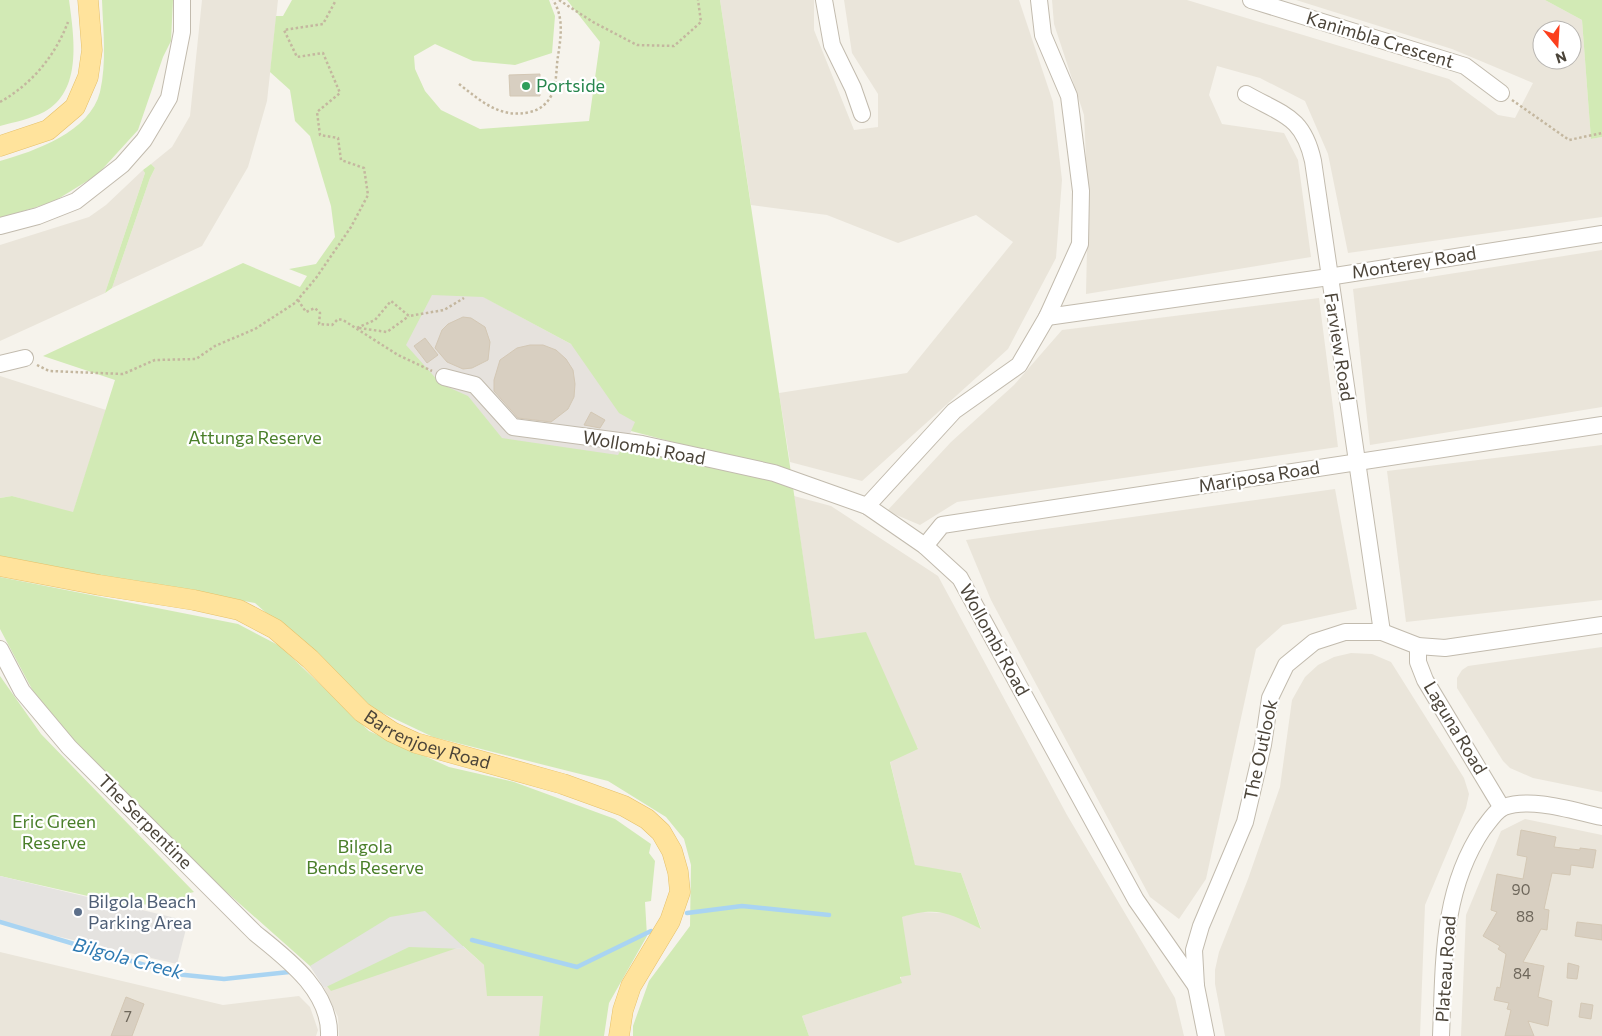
<svg xmlns="http://www.w3.org/2000/svg" width="1602" height="1036" font-family="Commissioner,sans-serif">
  <rect width="100%" height="100%" fill="#f6f3ec"/>
  <g fill="#eae5da" fill-rule="evenodd">
    <polygon points="202,0 278,0 267,101 248,167 202,246 112,288 150,178 155,168 151,164 172,147 190,116"/>
    <polygon points="720,0 814,0 814,30 854,130 878,127 878,94 852,53 844,0 1019,0 1053,102 1062,180 1056,258 1008,349 862,481 790,462 779,393 907,373 1013,242 976,215 898,243 827,215 751,205"/>
    <path d="M1052,0H1187L1449,79L1498,115L1515,118L1533,83L1452,49L1296,0H1545L1582,20L1591,139L1602,137V217L1348,253L1328,154L1305,101L1260,78L1217,66L1209,95L1222,124L1284,133L1298,160L1311,257L1086,294L1088,202L1084,115L1054,24ZM1542,30H1572V60H1542Z"/>
    <polygon points="143,170 145,173 105,293 0,341 0,245 89,217 106,205"/>
    <polygon points="1602,250 1602,407 1370,445 1353,289"/>
    <polygon points="1319,298 1338,447 957,502 920,525 887,511 951,442 1014,385 1062,330"/>
    <polygon points="0,376 106,410 73,513 12,496 0,498"/>
    <polygon points="1602,445 1602,600 1406,622 1387,471"/>
    <polygon points="1335,489 1357,609 1283,625 1256,649 1206,879 1179,919 1150,897 991,600 966,540"/>
    <polygon points="794,496 831,506 938,576 1067,815 1175,998 1184,1036 809,1036 802,1016 901,983 901,917 918,912 949,913 981,928 961,873 915,866 890,761 918,748 815,640"/>
    <polygon points="1602,647 1602,792 1533,778 1510,768 1503,761 1457,688 1457,678 1462,670 1468,666"/>
    <polygon points="1351,653 1372,654 1391,662 1464,778 1469,794 1466,808 1425,905 1420,1036 1225,1036 1215,984 1215,970 1219,952 1248,879 1280,787 1292,700 1305,677 1318,665 1334,657"/>
    <polygon points="1525,819 1602,835 1602,1036 1461,1036 1466,915 1501,831"/>
    <polygon points="409,947 466,949 484,965 544,996 539,1036 339,1036 338,1017 324,988"/>
    <polygon points="0,952 223,1005 299,996 310,1007 318,1030 316,1036 0,1036"/>
  </g>
  <polygon fill="#e6e2dd" points="421,263 654,389 599,491 432,400 375,347"/>
  <g fill="#d2eab5">
    <path d="M0,0H69C74,37 83,91 44,112C30,119 15,122 0,126Z"/>
    <path d="M102,0H173L171,41L163,57L138,130L97,175L53,202L0,218V161C35,151 90,132 100,92C107,62 103,30 102,0Z"/>
    <path d="M292,0H549L555,16L552,53L515,65L473,61L435,44L414,56L415,69L425,91L441,110L480,129L589,121L600,42L567,0H720L791,473L631,431L635,422L619,413L571,344L483,297L432,295L406,345L441,384L468,396L502,438L618,455L626,440L793,487L815,639L866,632L918,749L890,762L915,865L961,873L981,929C950,913 937,906 902,917L911,975L900,977L902,983L802,1016L809,1036H633V1026L649,981L690,926L691,865L684,839L666,817L608,781L433,737L374,709L255,603L0,557V498L12,496L73,512L115,380L43,356L243,263L300,287L307,276L289,269L316,264L335,237L331,206L310,136L295,121L290,90L270,72L276,16H283Z"/>
    <polygon points="1545,0 1602,0 1602,137 1591,139 1582,20"/>
    <polygon points="151,164 155,168 150,178 112,288 105,293 145,173 143,170"/>
    <polygon points="0,577 238,624 280,646 369,731 449,767 514,782 615,819 651,844 649,853 655,861 651,901 645,902 647,936 609,1003 604,1036 539,1036 543,996 487,996 484,965 463,946 331,991 310,966 222,888 63,732 43,710 0,629"/>
    <polygon points="0,676 41,734 194,892 186,894 186,899 168,905 123,904 0,876"/>
  </g>
  <g fill="#e5e3e0">
    <polygon points="0,876 188,921 177,964 0,923"/>
    <polygon points="425,911 466,949 409,947 324,988 310,966 390,917"/>
  </g>
  <g fill="none" stroke-linecap="round" stroke-linejoin="round">
    <g stroke="#a9d4f2" stroke-width="4.5">
      <polyline points="687,913 742,906 829,915"/>
      <polyline points="0,922 175,974 224,979 289,972"/>
      <polyline points="472,940 577,967 651,931"/>
    </g>
  </g>
  <g fill="#d8cfc1" stroke="#d3c7b4">
    <polygon points="540,74 540,96 510,96 509,75"/>
    <polygon points="463,317 471,318 485,327 490,342 488,360 472,368 463,369 447,362 435,348 442,330 448,324"/>
    <polygon points="425,338 438,355 427,363 414,346"/>
    <polygon points="530,345 543,345 556,350 566,359 573,370 575,384 574,397 568,409 551,422 518,418 494,391 494,380 500,360 517,348"/>
    <polygon points="591,412 605,420 600,428 584,425"/>
    <polygon points="1521,830 1556,837 1554,847 1580,850 1580,848 1596,850 1593,868 1571,865 1570,875 1552,873 1544,909 1549,910 1547,930 1541,929 1523,962 1544,966 1538,997 1552,1001 1548,1026 1528,1021 1534,1036 1505,1036 1511,1010 1507,1009 1509,1003 1494,1000 1497,987 1500,988 1506,954 1498,949 1500,946 1483,936 1497,912 1491,910 1497,874 1523,879 1527,857 1517,855"/>
    <polygon points="1577,922 1602,925 1602,940 1575,936"/>
    <polygon points="1568,963 1579,966 1577,979 1567,978"/>
    <polygon points="126,997 144,1004 132,1036 111,1036"/>
    <polygon points="1581,1003 1593,1005 1591,1019 1579,1017"/>
  </g>
  <g fill="none" stroke-linecap="round" stroke-linejoin="round">
    <defs>
      <g id="minor">
        <polyline points="824,0 832,45 853,88 862,114"/>
        <polyline points="1251,0 1465,66 1501,93"/>
        <path d="M1246,94C1283,115 1303,116 1313,161L1382,632"/>
        <polyline points="0,226 38,216 76,201 122,165 144,140 169,98 182,32 182,0"/>
        <polyline points="1047,317 1322,278 1602,234"/>
        <polyline points="0,364 25,358"/>
        <polyline points="444,377 475,385 513,427 642,444 774,473 867,506 925,546 960,578 1136,900 1196,986"/>
        <polyline points="867,506 954,411 1019,365 1047,317 1080,244 1081,191 1069,96 1043,35 1039,0"/>
        <polyline points="925,546 942,525 1602,425"/>
        <polyline points="1418,646 1418,662 1425,680 1502,808"/>
        <path d="M0,649L22,691L69,747L255,933C286,958 331,991 329,1036"/>
        <polyline points="1206,1036 1196,986 1194,950 1201,926 1245,822 1263,745 1270,698 1286,665 1314,642 1345,632 1382,632 1418,646 1445,648 1602,625"/>
        <path d="M1441,1036C1444,965 1441,891 1483,829C1488,823 1496,810 1504,807C1533,797 1573,811 1602,817"/>
      </g>
      <g id="major">
        <polyline points="0,146 48,130 75,107 88,77 92,50 88,0"/>
        <path id="s1" d="M0,566L99,585L194,600L239,610L275,629L310,659L362,712L392,732L416,743L563,784L624,806L647,819L661,832L672,851L678,872L680,892L670,921L631,986L623,1010L619,1036"/>
      </g>
    </defs>
    <use href="#minor" stroke="#c2bbae" stroke-width="18"/>
    <use href="#major" stroke="#e6c16a" stroke-width="21"/>
    <g stroke="#c4b79f" stroke-width="2.5" stroke-dasharray="2.5 2.5" stroke-linecap="butt">
      <polyline points="559,0 593,22 637,45 674,46 701,22 698,0"/>
      <path d="M459,84C481,101 500,119 530,112C540,110 548,103 552,94C557,83 556,68 558,56C561,37 564,17 553,0"/>
      <polyline points="1512,100 1569,140 1602,133"/>
      <path d="M0,102C32,84 55,56 68,22"/>
      <polyline points="298,300 306,312 315,308 320,313 319,324 332,325 338,319 343,320 398,355 432,371"/>
      <polyline points="357,328 375,320 391,301 409,316 444,310 464,298"/>
      <polyline points="359,328 387,332 409,316"/>
      <polyline points="37,365 49,371 123,374 155,360 196,359 215,346 255,329 295,303 316,278 351,227 368,195 364,168 341,160 338,138 320,135 317,112 340,93 323,53 297,57 284,30 323,24 336,0"/>
    </g>
    <use href="#minor" stroke="#fff" stroke-width="16"/>
    <use href="#major" stroke="#ffe39c" stroke-width="20"/>
  </g>
  <circle fill="#2e9e5b" stroke="#fff" stroke-width="2" cx="526" cy="86" r="5"/>
  <circle fill="#5c6f8a" stroke="#fff" stroke-width="2" cx="78" cy="912" r="5"/>
  <g text-anchor="middle" stroke-width="4.5" stroke-linejoin="round" paint-order="stroke">
    <g font-size="15" fill="#6e675b">
      <text x="1521" y="895">90</text>
      <text x="1525" y="922">88</text>
      <text x="1522" y="979">84</text>
      <text x="128" y="1022">7</text>
    </g>
    <g font-size="18" fill="#4b4439" stroke="#fff">
      <text transform="translate(1380 40) rotate(17)" y="6">Kanimbla Crescent</text>
      <text transform="translate(1414 263) rotate(-9)" y="6">Monterey Road</text>
      <text transform="translate(1339 347) rotate(81)" y="6">Farview Road</text>
      <text transform="translate(644 448) rotate(10)" y="6">Wollombi Road</text>
      <text transform="translate(1259 477) rotate(-9)" y="6">Mariposa Road</text>
      <text transform="translate(994 640) rotate(61)" y="6">Wollombi Road</text>
      <text transform="translate(1455 728) rotate(59)" y="6">Laguna Road</text>
      <text dy="6" stroke="none"><textPath href="#s1" startOffset="476">Barrenjoey Road</textPath></text>
      <text transform="translate(1261 750) rotate(-78)" y="6">The Outlook</text>
      <text transform="translate(145 822) rotate(45)" y="6">The Serpentine</text>
      <text transform="translate(1446 969) rotate(-86)" y="6">Plateau Road</text>
    </g>
    <g font-size="18" fill="#27864d" stroke="#fff" text-anchor="start">
      <text x="536" y="92">Portside</text>
    </g>
    <g font-size="18" fill="#4a7f2a" stroke="#fff">
      <text x="255" y="444">Attunga Reserve</text>
      <text x="54" y="828">Eric Green<tspan x="54" dy="21">Reserve</tspan></text>
      <text x="365" y="853">Bilgola<tspan x="365" dy="21">Bends Reserve</tspan></text>
    </g>
    <g font-size="18" fill="#4e5e75" stroke="#fff" text-anchor="start">
      <text x="88" y="908">Bilgola Beach<tspan x="88" dy="21">Parking Area</tspan></text>
    </g>
    <g font-size="19" font-style="italic" fill="#2e7ab2" stroke="#fff">
      <text transform="translate(128 958) rotate(15)" y="7">Bilgola Creek</text>
    </g>
  </g>
  <g transform="translate(1557 45) rotate(162)"><circle r="24" fill="#ffffff" stroke="#b7b4b0"/>
  <path d="M0-4L9 19L0 12L-9 19Z" fill="#fc3f1d"/>
  <text y="-8" font-size="14" font-weight="bold" text-anchor="middle" fill="#4b4439">N</text>
  </g>
</svg>
